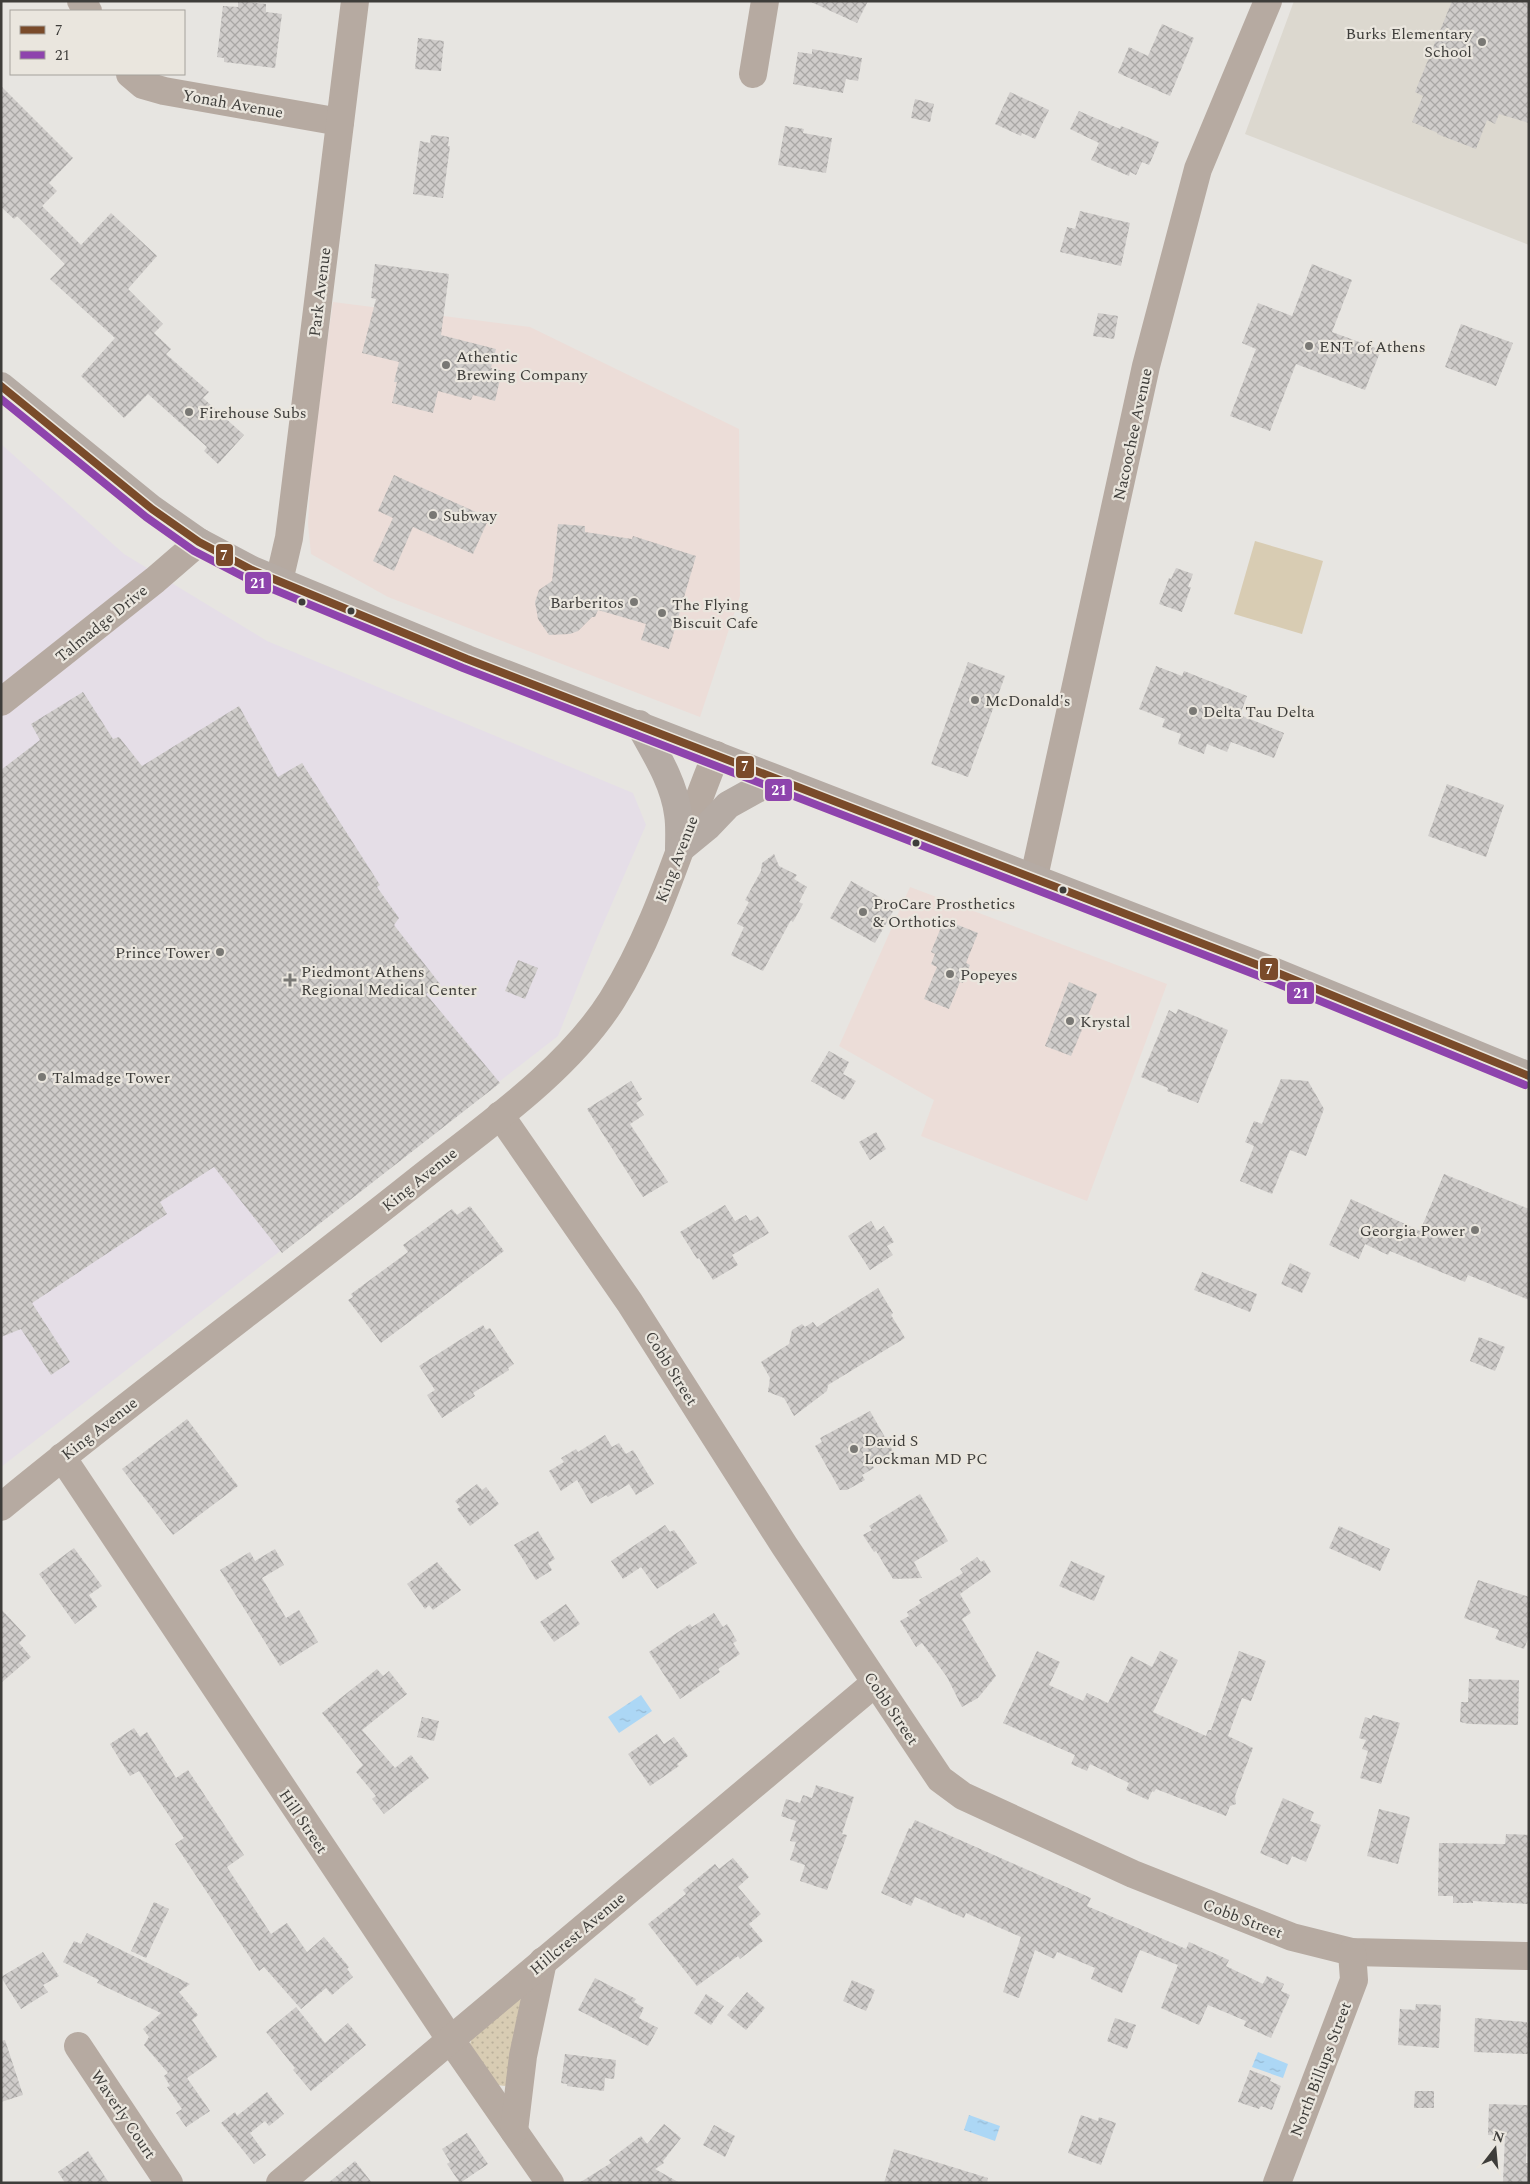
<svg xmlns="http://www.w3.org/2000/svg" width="1530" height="2184" font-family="Spectral,serif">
  <defs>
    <pattern id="grass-dots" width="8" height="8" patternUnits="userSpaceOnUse" patternTransform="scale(1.25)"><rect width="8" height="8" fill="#d8ccb3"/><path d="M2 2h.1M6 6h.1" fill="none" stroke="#bab09b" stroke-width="1.8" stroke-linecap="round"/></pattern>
    <pattern id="water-ripples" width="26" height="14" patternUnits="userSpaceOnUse" patternTransform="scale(1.25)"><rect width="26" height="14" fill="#acd7f5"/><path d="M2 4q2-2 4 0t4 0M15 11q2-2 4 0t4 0" fill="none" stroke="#95b9d3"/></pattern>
    <pattern id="building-cross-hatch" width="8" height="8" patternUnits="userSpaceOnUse" patternTransform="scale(1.25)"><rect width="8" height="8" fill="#cfccca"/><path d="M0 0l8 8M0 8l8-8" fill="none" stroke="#a9a7a5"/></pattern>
  </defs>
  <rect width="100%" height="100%" fill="#e7e5e1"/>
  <g fill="#ecddd8">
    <polygon points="333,302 530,327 739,429 740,596 700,717 388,597 311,554 308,524 312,448"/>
    <polygon points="910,887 1167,984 1087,1201 921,1136 934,1100 839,1046"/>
  </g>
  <polygon fill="#dcd8cf" points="1294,1 1529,1 1529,245 1245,134"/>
  <polygon fill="#e5dee7" points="1,444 124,554 267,641 633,793 646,825 594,945 558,1036 1,1467"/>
  <polygon fill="url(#grass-dots)" points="518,1998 522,2000 511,2081 505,2086 497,2085 470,2044 472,2037"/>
  <polygon fill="#d8ccb3" points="1255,541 1323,561 1302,634 1234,614"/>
  <g fill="url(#water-ripples)">
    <polygon points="641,1695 652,1711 619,1733 608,1717"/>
    <polygon points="1258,2052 1288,2064 1283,2078 1252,2067"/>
    <polygon points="969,2115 1000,2126 995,2141 964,2130"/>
  </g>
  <g fill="url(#building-cross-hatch)">
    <polygon points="238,1 266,4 266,12 282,14 275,68 224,62 224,58 217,57 223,6 238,7"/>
    <polygon points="809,1 868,1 857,23"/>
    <polygon points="1452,1 1529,1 1529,123 1499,114 1495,124 1487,120 1476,149 1437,134 1438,133 1412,122 1423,96 1415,92"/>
    <polygon points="1162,24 1194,38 1170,96 1118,73 1129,47 1148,56"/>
    <polygon points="418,38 444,41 441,71 415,69"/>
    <polygon points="812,49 862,58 858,81 846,79 843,93 793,84 798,52 812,54"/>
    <polygon points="1,86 73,158 49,183 57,191 42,206 81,245 111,213 157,256 128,289 163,324 154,333 171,349 166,354 209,392 203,398 244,435 218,464 204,451 207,447 148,394 124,418 81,376 115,338 50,279 65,264 17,216 14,219 1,207"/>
    <polygon points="1010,92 1049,110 1035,139 1022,133 1021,136 995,124"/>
    <polygon points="915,99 934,104 930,122 911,118"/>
    <polygon points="1079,111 1120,129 1121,126 1159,142 1149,165 1142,162 1136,175 1130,172 1129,176 1091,160 1099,143 1070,129"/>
    <polygon points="785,126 804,129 803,133 832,138 826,173 778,165"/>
    <polygon points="431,135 449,137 448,146 450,146 443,198 413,194 420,141 430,143"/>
    <polygon points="1080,211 1130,223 1121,266 1060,252 1067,227 1075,229"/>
    <polygon points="375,264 449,274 441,335 496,349 491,368 502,371 495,401 473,395 471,400 438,391 433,413 392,403 397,382 394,382 399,362 362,353 376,299 371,298"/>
    <polygon points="1312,264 1352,280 1332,332 1381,350 1365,390 1296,364 1270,431 1230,416 1256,349 1242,343 1258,303 1292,316"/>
    <polygon points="1098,313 1118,316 1114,339 1093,336"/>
    <polygon points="1461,324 1513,343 1496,386 1445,367"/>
    <polygon points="394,475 489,518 473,554 413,527 394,571 373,561 393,518 378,511"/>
    <polygon points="558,524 585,526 585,532 632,539 633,536 696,556 669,649 641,640 646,624 598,610 595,617 592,617 578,631 570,634 549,635 538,619 535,602 539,590 552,581"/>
    <polygon points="1176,568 1193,574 1188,587 1191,587 1182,612 1159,604 1169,578 1171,579"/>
    <polygon points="968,662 1005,676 968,777 931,764"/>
    <polygon points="1156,666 1182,676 1184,671 1247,696 1240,715 1284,733 1274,758 1231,742 1227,752 1207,744 1204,754 1178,744 1181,734 1162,727 1165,719 1139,709"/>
    <polygon points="83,692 113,739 119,737 142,766 239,706 278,777 302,763 380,885 377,887 399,918 394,925 440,984 426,994 500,1083 282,1253 214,1167 160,1202 167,1214 32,1303 70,1362 51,1375 21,1329 1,1337 1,770 40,740 31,724"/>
    <polygon points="1447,784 1504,805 1486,857 1428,836"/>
    <polygon points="774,854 779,866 797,875 794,879 807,887 799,902 803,904 793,922 791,920 763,971 731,955 744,927 737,924 749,902 745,900 761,871 762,863"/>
    <polygon points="851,881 896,906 875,943 830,918"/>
    <polygon points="948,921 978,933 966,963 970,965 963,983 960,982 949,1009 924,999 937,967 931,964 935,954 931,952 942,925 946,926"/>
    <polygon points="518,960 538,968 525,999 505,991"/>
    <polygon points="1069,982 1097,994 1071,1056 1045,1046"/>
    <polygon points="1178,1009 1228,1030 1198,1103 1167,1091 1168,1088 1141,1077 1169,1010 1176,1014"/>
    <polygon points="829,1051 849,1062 843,1074 856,1081 844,1100 811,1081"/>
    <polygon points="1281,1079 1308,1081 1324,1109 1306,1156 1290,1150 1272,1194 1240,1181 1254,1146 1245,1142 1254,1121 1262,1124"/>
    <polygon points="631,1081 642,1099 636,1103 644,1115 630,1124 668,1182 643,1197 587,1109"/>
    <polygon points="876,1132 886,1149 870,1160 859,1142"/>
    <polygon points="1444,1174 1529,1209 1529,1300 1468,1275 1465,1282 1390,1251 1388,1255 1365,1244 1359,1259 1329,1245 1351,1199 1420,1231"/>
    <polygon points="725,1205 735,1221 746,1215 750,1221 758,1216 769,1233 732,1255 738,1265 713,1280 699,1258 697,1259 680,1232"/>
    <polygon points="470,1206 504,1251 381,1343 348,1300 353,1297 351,1294 408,1252 403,1245 452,1209 457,1215"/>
    <polygon points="871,1221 877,1231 884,1226 894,1242 887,1246 893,1255 870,1270 848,1236"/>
    <polygon points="1290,1263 1311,1273 1302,1293 1281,1284"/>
    <polygon points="1202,1272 1257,1294 1250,1312 1194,1290"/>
    <polygon points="878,1288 893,1313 891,1315 905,1338 828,1385 827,1391 794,1416 784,1398 768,1392 770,1378 761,1362 789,1344 792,1330 802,1324 805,1327 813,1322 817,1327"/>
    <polygon points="483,1325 486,1330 490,1328 514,1364 508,1368 509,1370 473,1393 475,1396 442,1418 427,1395 435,1390 419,1366"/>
    <polygon points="1479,1337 1505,1347 1495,1371 1470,1361"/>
    <polygon points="870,1411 894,1453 873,1466 874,1468 862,1475 865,1480 847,1490 840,1490 815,1446 822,1442 820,1438"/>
    <polygon points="187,1419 238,1486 173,1535 122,1469"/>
    <polygon points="605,1435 612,1447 619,1443 626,1454 633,1450 654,1484 636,1495 629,1484 608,1497 606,1495 591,1504 577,1480 561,1491 549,1471 564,1462 561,1458 576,1449 578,1452"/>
    <polygon points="477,1484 482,1490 486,1487 499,1504 470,1526 457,1509 460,1507 455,1501"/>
    <polygon points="920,1494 948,1541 914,1562 922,1578 893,1579 876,1551 874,1552 863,1535 872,1530 869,1526"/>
    <polygon points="665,1525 670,1532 674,1530 697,1563 657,1589 641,1567 623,1579 611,1561"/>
    <polygon points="1339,1526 1390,1549 1380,1571 1329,1548"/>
    <polygon points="538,1531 555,1559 548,1563 552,1570 536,1580 514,1545"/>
    <polygon points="74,1548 102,1586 89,1595 97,1607 75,1624 39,1574"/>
    <polygon points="275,1549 284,1565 262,1578 286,1618 299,1610 318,1642 280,1666 220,1570 250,1552 255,1561"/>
    <polygon points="977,1557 981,1562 984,1560 991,1572 960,1594 971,1613 962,1619 996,1676 978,1698 962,1707 947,1677 922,1643 916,1647 900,1621 909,1616 907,1612 921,1603 919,1600 963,1573 960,1569"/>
    <polygon points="1071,1561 1105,1576 1094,1601 1059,1586"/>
    <polygon points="437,1562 461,1590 433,1610 429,1605 425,1609 407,1584"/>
    <polygon points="1478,1580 1529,1597 1529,1636 1524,1649 1495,1639 1499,1630 1464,1618"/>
    <polygon points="566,1604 580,1624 554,1642 540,1622"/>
    <polygon points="1,1609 26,1636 19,1643 31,1657 1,1683"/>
    <polygon points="714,1613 723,1627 727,1624 737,1641 733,1643 740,1654 718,1669 720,1672 680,1699 649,1652 690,1624 692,1627"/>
    <polygon points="1037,1651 1060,1662 1049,1685 1083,1701 1087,1693 1108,1703 1131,1656 1152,1667 1160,1651 1178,1660 1153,1712 1206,1736 1208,1730 1211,1730 1239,1651 1266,1661 1251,1701 1242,1698 1228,1736 1253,1748 1235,1796 1236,1804 1230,1806 1226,1816 1156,1789 1154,1792 1152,1791 1148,1800 1126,1790 1129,1783 1090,1764 1087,1771 1071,1764 1075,1755 1003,1723"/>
    <polygon points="377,1669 383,1676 389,1671 407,1694 362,1730 395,1768 411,1755 429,1778 384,1814 372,1799 376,1796 356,1772 363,1765 322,1713"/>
    <polygon points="1469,1679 1519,1680 1518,1725 1469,1724 1460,1722 1461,1702 1468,1702"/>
    <polygon points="1373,1715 1400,1723 1381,1784 1360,1778 1368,1751 1362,1749 1366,1740 1359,1738 1365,1717 1371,1719"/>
    <polygon points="422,1717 439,1721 434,1741 417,1737"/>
    <polygon points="134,1728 140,1737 147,1732 176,1778 188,1770 244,1855 227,1867 271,1934 287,1923 307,1952 324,1937 349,1967 347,1969 353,1977 332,1995 326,1988 301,2009 264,1967 259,1971 175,1844 184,1838 139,1771 130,1776 110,1744"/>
    <polygon points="657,1734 664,1744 674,1737 688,1756 677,1764 679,1766 650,1786 628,1754"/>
    <polygon points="816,1785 854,1797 842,1834 847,1835 827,1890 800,1881 805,1865 790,1860 796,1842 790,1841 796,1821 781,1816 786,1799 800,1803 803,1795 812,1798"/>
    <polygon points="1283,1798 1314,1812 1310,1821 1321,1825 1306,1862 1292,1856 1288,1865 1260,1853"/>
    <polygon points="1379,1809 1410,1817 1398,1864 1367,1856"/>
    <polygon points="915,1820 1091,1898 1087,1906 1186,1949 1189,1942 1229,1960 1226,1966 1263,1984 1267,1976 1284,1984 1281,1991 1290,1995 1271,2038 1244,2026 1246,2021 1208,2005 1199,2025 1161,2008 1178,1965 1140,1950 1122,1993 1091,1979 1095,1968 1057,1952 1054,1959 1035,1950 1019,1998 1003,1992 1021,1937 966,1913 964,1918 915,1897 911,1906 881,1893 909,1828 911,1829"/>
    <polygon points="1506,1834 1529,1835 1529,1904 1473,1901 1473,1903 1453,1903 1453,1896 1438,1896 1439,1843 1505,1844"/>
    <polygon points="733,1858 749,1877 738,1887 761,1914 749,1924 763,1941 740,1959 738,1956 697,1986 648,1924 686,1894 683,1890 715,1864 719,1869"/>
    <polygon points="154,1902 169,1909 146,1958 131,1951"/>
    <polygon points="87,1933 190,1984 179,1992 198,2015 192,2020 217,2057 187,2078 210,2111 186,2127 176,2113 182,2109 167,2087 170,2086 164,2076 168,2073 144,2045 149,2037 143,2029 161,2013 97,1983 99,1980 63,1962 74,1941 81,1944"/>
    <polygon points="43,1952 59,1976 43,1985 48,1992 21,2009 1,1977"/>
    <polygon points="595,1978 636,1999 634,2002 644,2008 639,2018 658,2028 648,2046 578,2010"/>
    <polygon points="852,1980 875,1990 866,2011 843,2001"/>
    <polygon points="747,1992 765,2008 746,2030 727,2015"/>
    <polygon points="706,1994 724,2006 711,2025 694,2013"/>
    <polygon points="1416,2004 1441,2005 1439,2048 1398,2045 1400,2009 1415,2010"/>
    <polygon points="296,2007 325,2043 348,2023 366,2045 311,2091 293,2070 295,2068 266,2032"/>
    <polygon points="1115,2018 1136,2025 1127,2049 1107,2041"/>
    <polygon points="1475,2018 1527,2022 1529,2054 1474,2052"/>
    <polygon points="5,2040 23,2095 1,2102 1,2041"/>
    <polygon points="565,2054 616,2060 614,2079 605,2078 604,2091 567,2086 567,2084 561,2083"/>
    <polygon points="1250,2070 1271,2078 1270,2081 1281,2086 1272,2110 1261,2106 1259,2109 1238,2102"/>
    <polygon points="1415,2091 1434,2091 1434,2108 1414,2108"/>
    <polygon points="267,2092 284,2114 269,2126 265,2121 250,2133 266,2155 254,2164 221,2123 235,2112 237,2116"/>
    <polygon points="1489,2104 1528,2105 1526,2163 1529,2163 1529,2183 1503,2183 1505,2136 1488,2135"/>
    <polygon points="1081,2115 1098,2121 1099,2117 1116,2123 1101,2165 1068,2153"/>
    <polygon points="664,2124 681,2138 663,2161 664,2163 655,2169 680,2183 579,2183 611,2163 609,2160 641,2136 647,2144"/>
    <polygon points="714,2125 735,2136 725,2157 703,2145"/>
    <polygon points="467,2133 488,2164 460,2183 447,2164 450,2162 442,2149"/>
    <polygon points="894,2149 988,2178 987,2183 884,2183"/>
    <polygon points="88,2151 109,2183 65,2183 58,2172"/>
    <polygon points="355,2161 372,2183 328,2183"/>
  </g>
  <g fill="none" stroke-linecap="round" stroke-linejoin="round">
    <g stroke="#b6aaa1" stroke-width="28">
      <polyline points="81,1 88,11"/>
      <polyline points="130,74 143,85 164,91 340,122"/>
      <polyline points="753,74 765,1"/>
      <polyline points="279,581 289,538 355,1"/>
      <polyline points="1,702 155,580 199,542"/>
      <polyline points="1034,877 1146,366 1198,169 1268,1"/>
      <polyline points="500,1115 630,1303 784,1545 940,1779 963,1796 1133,1874 1292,1937 1352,1952 1529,1956"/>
      <polyline points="62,1457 450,2039 550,2183"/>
      <path d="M1,1507C136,1396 276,1293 413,1184C479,1131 566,1073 612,1000C659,925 682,837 716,755"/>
      <polyline points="78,2046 169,2183"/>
      <polyline points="514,2131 523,2056 543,1961"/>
      <polyline points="280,2183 875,1683"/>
      <polyline points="1277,2183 1354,1980 1352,1952"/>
    </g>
    <g stroke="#b5aba4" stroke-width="28">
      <polyline points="1,386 152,509 199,542 252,570 467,659 1263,967 1529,1076"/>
      <path d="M639,724C655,753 674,782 678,814C680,826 679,838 679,850"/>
      <polyline points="679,850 707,827 728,805 775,779"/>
    </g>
    <defs>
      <polyline id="bus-1" points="1,386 152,509 199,542 252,570 467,659 1263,967 1529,1076"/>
      <polyline id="bus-2" points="1,399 146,517 194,551 248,579 463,668 1259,976 1525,1085"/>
    </defs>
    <use href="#bus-1" stroke="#eae6de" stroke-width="11"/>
    <use href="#bus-2" stroke="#eae6de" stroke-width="11"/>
    <use href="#bus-1" stroke="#7a4b2a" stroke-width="8"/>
    <use href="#bus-2" stroke="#8e44ad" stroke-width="8"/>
  </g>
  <g fill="#797874" stroke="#eae6de" stroke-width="2">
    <circle cx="1482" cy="42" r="5"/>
    <circle cx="1309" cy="346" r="5"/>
    <circle cx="446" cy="365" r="5"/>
    <circle cx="189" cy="412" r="5"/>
    <circle cx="433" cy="515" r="5"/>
    <circle cx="634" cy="602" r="5"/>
    <circle cx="662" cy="613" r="5"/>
    <circle cx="975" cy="700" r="5"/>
    <circle cx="1193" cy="711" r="5"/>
    <circle cx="863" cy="912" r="5"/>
    <circle cx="220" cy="952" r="5"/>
    <circle cx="950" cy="974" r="5"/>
    <path d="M287.5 972.5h5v5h5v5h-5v5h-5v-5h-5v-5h5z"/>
    <circle cx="1070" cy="1021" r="5"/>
    <circle cx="42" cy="1077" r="5"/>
    <circle cx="1475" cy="1230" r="5"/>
    <circle cx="854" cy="1449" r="5"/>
  </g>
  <g fill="#3e3d3a" stroke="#eae6de" stroke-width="2">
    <circle cx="302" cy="602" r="4.5"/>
    <circle cx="351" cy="611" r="4.5"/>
    <circle cx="916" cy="843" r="4.5"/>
    <circle cx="1063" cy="890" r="4.5"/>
  </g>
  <g text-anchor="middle" stroke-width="4.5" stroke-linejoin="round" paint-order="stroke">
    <g font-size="16" fill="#3e3d3a" stroke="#eae6de" text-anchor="start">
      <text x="1472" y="39" text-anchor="end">Burks Elementary<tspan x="1472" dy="18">School</tspan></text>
      <text x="1319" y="352">ENT of Athens</text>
      <text x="456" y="362">Athentic<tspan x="456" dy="18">Brewing Company</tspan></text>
      <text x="199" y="418">Firehouse Subs</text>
      <text x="443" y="521">Subway</text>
      <text x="624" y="608" text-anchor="end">Barberitos</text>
      <text x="672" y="610">The Flying<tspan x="672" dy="18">Biscuit Cafe</tspan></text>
      <text x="985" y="706">McDonald's</text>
      <text x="1203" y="717">Delta Tau Delta</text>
      <text x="873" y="909">ProCare Prosthetics<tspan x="873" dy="18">&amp; Orthotics</tspan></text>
      <text x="210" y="958" text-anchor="end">Prince Tower</text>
      <text x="301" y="977">Piedmont Athens<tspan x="301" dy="18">Regional Medical Center</tspan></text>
      <text x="960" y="980">Popeyes</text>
      <text x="1080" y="1027">Krystal</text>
      <text x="52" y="1083">Talmadge Tower</text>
      <text x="1465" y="1236" text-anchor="end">Georgia Power</text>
      <text x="864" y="1446">David S<tspan x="864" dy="18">Lockman MD PC</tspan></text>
    </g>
    <g font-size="16" fill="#3e3d3a" stroke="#eae6de">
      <text transform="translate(233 103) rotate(10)" y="6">Yonah Avenue</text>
      <text transform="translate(319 292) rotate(-83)" y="6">Park Avenue</text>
      <text transform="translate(1132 434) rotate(-78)" y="6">Nacoochee Avenue</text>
      <text transform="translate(101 623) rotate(-39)" y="6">Talmadge Drive</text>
      <text transform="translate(676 859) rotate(-69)" y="6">King Avenue</text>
      <text transform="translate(419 1179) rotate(-39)" y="6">King Avenue</text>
      <text transform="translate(672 1368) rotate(58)" y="6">Cobb Street</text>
      <text transform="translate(99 1428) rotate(-38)" y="6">King Avenue</text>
      <text transform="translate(892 1708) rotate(56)" y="6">Cobb Street</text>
      <text transform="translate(304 1821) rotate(56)" y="6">Hill Street</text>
      <text transform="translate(1243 1918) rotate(21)" y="6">Cobb Street</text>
      <text transform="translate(577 1933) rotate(-40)" y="6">Hillcrest Avenue</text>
      <text transform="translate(1320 2069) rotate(-69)" y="6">North Billups Street</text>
      <text transform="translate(124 2114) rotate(56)" y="6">Waverly Court</text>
    </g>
  </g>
  <g stroke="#eae6de" stroke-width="2">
    <rect x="215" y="543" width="19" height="24" rx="5" fill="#7a4b2a"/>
    <rect x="244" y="571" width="28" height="24" rx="5" fill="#8e44ad"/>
    <rect x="735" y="755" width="20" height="24" rx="5" fill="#7a4b2a"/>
    <rect x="764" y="778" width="29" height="24" rx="5" fill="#8e44ad"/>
    <rect x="1259" y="957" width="20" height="24" rx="5" fill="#7a4b2a"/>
    <rect x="1286" y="981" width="29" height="24" rx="5" fill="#8e44ad"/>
  </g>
  <g font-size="14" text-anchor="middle" font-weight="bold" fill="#fff">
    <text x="224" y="560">7</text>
    <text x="258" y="588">21</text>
    <text x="745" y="771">7</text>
    <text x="779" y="795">21</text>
    <text x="1269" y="974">7</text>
    <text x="1301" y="998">21</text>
  </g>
  <rect width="1530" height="2184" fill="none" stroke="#3e3d3a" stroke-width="5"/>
  <rect x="10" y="10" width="175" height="65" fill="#eae6de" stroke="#a5a29c"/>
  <rect x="20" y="26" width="25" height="8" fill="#7a4b2a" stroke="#a5a29c"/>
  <text x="55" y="35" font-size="15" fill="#3e3d3a">7</text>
  <rect x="20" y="51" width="25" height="8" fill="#8e44ad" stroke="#a5a29c"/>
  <text x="55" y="60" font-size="15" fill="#3e3d3a">21</text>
  <g transform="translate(1495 2149) rotate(16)" stroke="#eae6de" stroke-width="4" paint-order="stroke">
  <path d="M0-4L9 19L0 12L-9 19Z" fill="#3e3d3a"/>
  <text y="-8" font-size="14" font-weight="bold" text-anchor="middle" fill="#3e3d3a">N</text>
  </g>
</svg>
